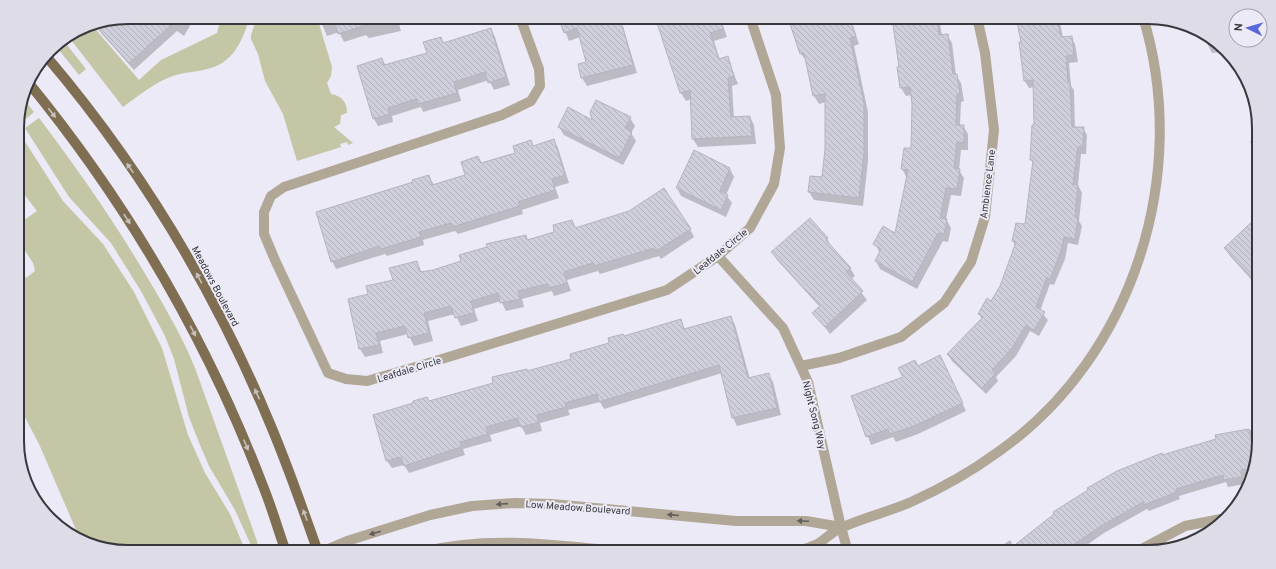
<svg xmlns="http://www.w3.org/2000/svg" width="1276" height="569" font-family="Overpass,sans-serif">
  <defs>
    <pattern id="building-back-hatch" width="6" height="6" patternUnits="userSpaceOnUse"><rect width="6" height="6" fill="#cecfdb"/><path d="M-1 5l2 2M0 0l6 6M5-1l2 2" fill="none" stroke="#b2b2bd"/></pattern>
  </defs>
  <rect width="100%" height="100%" fill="#ebeaf6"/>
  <g fill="#c4c6a6">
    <path d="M221,17H250C243,38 235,61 211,68C198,72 183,72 170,77C153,84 138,96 123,107L68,36L86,25L91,24L139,80L161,60L217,33Z"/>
    <path d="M257,17H317L332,67L331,76L327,83L331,94C342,96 347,102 347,113L341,115L340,124L334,127L353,143L348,145L347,142L340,144L341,147L297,161L283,114L265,81L258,54L251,39V35Z"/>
    <polygon points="63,40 86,69 79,75 55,45"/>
    <polygon points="23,98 34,112 21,123 18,118"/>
    <path d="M39,118C79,171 116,224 150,282C166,309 183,338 195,368L257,541L259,552H254L235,510L209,466L200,445L189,417L174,359L165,336L141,291L111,243L69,197L25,128Z"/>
    <polygon points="17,129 63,201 103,244 134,292 162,348 188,435 205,473 230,514 246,552 128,552 85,543 80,539 39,444 18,404 18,311 21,308 18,303 18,272 21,270 26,278 35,271 33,263 18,240 17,225 37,211 17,185"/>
  </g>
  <g fill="#0003">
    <polygon points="128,17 195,17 184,36 177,31 134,70 101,33 97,25"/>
    <polygon points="319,17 397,17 401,31 369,38 366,35 344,42 339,32 327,36"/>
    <polygon points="559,17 620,17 637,73 587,86 582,78 579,65 587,62 580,37 569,41"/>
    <polygon points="656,17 720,17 727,37 714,41 720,60 727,57 738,84 732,86 734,118 750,117 754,125 756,144 698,147 693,139 691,99 686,101 681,93"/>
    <polygon points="788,17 850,17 859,44 854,46 868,112 868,161 863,206 814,200 809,192 823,178 826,149 826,102 819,104 814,96 807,62 801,54"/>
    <polygon points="897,17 939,17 942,36 947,35 952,43 956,75 961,83 964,101 961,102 960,126 963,126 968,134 968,150 961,150 959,170 964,178 961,196 951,195 946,219 951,228 948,242 943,241 917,289 880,269 876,261 880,253 875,244 896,234 907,178 902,169 912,150 913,104 912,95 906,96 901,88 900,68 894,25 891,20"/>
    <polygon points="1017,17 1059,17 1063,38 1071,37 1075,44 1078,62 1069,63 1071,86 1074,90 1075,128 1083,128 1087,135 1086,154 1081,154 1078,185 1082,193 1079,221 1082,226 1078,245 1068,243 1065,259 1054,285 1050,284 1040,311 1048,320 1039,336 1030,331 1016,356 996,377 998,381 986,394 952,361 948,354 982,319 979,314 992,302 1001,286 1015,246 1013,241 1026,225 1034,164 1031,160 1035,126 1034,87 1029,88 1024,80 1022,43"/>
    <polygon points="490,29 495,37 510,85 494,90 489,80 458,90 461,101 423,112 421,107 392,116 393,122 378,126 374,119 382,59 386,66 428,54 441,38 444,43"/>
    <polygon points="1207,38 1224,52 1212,53 1208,45"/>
    <polygon points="630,118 635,126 631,133 636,141 623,165 564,135 559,127"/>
    <polygon points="1258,134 1258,155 1250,142"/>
    <polygon points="554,140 558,148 569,183 555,187 559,198 522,210 523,214 458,234 455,231 423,240 424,245 387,256 385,254 336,269 332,261 414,183 429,176 434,185 466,176 478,158 482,164 516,154 531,141 534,147"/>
    <polygon points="730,169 734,177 726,195 732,203 726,217 681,196 677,188"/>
    <polygon points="1258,217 1259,286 1258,287 1230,256 1225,248"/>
    <polygon points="572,221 576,228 690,229 694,237 661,259 659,256 600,274 598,271 567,280 571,291 554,296 552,291 522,299 524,307 506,311 501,301 474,309 478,321 461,326 455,314 428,321 433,341 414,346 408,334 380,341 383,353 365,357 360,349 349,300 369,295 394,281 417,262 422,273 433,271 462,262 526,236 528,240 556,233"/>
    <polygon points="827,238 831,247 850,268 855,276 851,279 867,300 830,334 814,313 820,307 777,260 773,252"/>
    <polygon points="731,317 735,325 750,379 768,374 773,382 781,415 737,426 733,418 722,373 604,409 600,402 568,410 570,415 540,423 542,431 526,435 521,426 490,435 492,441 463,449 465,455 409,473 404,465 392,468 387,461 429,402 572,360 624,337 680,320 685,329"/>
    <polygon points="944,365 966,411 918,434 896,442 893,437 871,445 852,396 904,378 918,367"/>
    <polygon points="1245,430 1259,430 1259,441 1252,476 1244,476 1245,484 1228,487 1226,482 1179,496 1180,499 1149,511 1147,509 1104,533 1077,552 993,552 1010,540 1014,547 1162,456"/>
    <polygon points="986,544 992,552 974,552"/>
  </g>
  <g fill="url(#building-back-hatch)" stroke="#b3b4c0">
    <polygon points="128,17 180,17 129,63 94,24"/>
    <polygon points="333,17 382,17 382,20 338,34"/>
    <polygon points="558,17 620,17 633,65 581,78 578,64 586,62 577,28 564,33"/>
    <polygon points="655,17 719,17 723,29 710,33 719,59 728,56 734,76 728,78 731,117 750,116 752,136 692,139 690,90 680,93"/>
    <polygon points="801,17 849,17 856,36 850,38 864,103 864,153 859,198 808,192 810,176 822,177 825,149 825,94 813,96 804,53 800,54 789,21"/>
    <polygon points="892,17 937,17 939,35 948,34 953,74 957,74 960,94 957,94 956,125 964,125 964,143 957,142 954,168 960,169 957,189 946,188 940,218 947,219 944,234 938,233 912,282 875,261 881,249 873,244 883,226 895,233 908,170 901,169 904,148 911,148 912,104 910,87 900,88 897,67 899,67"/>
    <polygon points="1016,17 1057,17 1061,37 1072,36 1074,55 1066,56 1068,82 1070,82 1072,127 1084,127 1083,147 1078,147 1073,184 1078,185 1075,217 1078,218 1075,239 1064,237 1061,251 1050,279 1047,277 1036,307 1045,312 1034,330 1026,325 1012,348 992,370 995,374 982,388 947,354 983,317 978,314 987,298 991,301 1000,286 1016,242 1012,241 1016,223 1025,224 1033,160 1030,160 1032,125 1034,125 1033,80 1024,81 1019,42 1021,42"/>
    <polygon points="491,28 506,77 488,83 485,72 454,82 457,93 418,104 416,99 388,108 390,114 373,119 357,66 382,58 384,65 427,53 423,42 441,37 443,43"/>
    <polygon points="596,100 631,117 625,128 632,132 619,158 558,127 568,107 592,120 590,112"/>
    <polygon points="554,139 565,175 552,179 555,190 518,202 520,206 452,227 451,223 419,232 421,237 381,249 380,246 331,262 316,212 413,182 412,180 429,175 432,185 465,175 461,162 478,156 481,163 515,153 513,146 531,140 533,146"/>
    <polygon points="694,150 730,168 720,191 728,195 721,210 676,188"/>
    <polygon points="664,188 691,229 656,251 654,248 594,266 593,263 564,272 567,283 549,288 547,284 518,291 520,299 500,303 498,293 471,301 474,313 455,318 451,306 424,313 429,333 408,338 405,326 376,333 379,345 359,349 348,299 368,294 366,286 393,280 389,268 417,261 420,272 433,270 461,261 459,255 487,247 486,244 526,235 527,240 554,232 553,225 572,220 575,228 629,211"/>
    <polygon points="1258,216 1259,285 1224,248"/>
    <polygon points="810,218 828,238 826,240 851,268 846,272 863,291 825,327 812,313 820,306 771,252"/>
    <polygon points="731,316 748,378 769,373 777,408 732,418 719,365 599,402 597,394 565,403 566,407 537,415 538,423 520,427 518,418 486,427 488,434 460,442 461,447 404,466 401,457 386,461 373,415 413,403 413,401 427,397 429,401 493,383 492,377 527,369 527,371 571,359 570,354 609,343 608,338 623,334 624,336 681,319 684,329"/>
    <polygon points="940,355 963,403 914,426 890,434 888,429 866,437 851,396 903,377 898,368 915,360 918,366"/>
    <polygon points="1249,429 1255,462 1254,468 1241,470 1242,477 1224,480 1223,475 1176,489 1177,492 1144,505 1143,502 1101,526 1063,552 1006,552 1054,514 1053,512 1088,490 1087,488 1117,471 1162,453 1162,455 1216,439 1215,435"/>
  </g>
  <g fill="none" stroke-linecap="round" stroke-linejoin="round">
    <g stroke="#b1a797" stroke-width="10">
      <polyline points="520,17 539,69 540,86 531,101 502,115 284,187 271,196 264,212 264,234 275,260 328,373 346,379 367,381 419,366 667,290 718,256 750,228 774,184 780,148 776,95 750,17"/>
      <polyline points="718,256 783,328 808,382 841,527 848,552"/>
      <polyline points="801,366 839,358 901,337 944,303 971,262 985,217 994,130 985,53 977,17"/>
      <polyline points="321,552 347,541 430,515 472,506 515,503 552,504 736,521 806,521 841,527"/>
      <path d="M421,552C490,535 556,545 626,552"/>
      <path d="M796,552C803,549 812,547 819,543C827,538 834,530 843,527C865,517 888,512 911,502C940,489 972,471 998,452C1134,357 1191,173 1143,17"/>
      <polyline points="1136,552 1185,526 1221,519"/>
    </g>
    <g stroke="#7f6e52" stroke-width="10">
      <path d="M46,56C138,164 213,288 268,419C287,463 302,507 318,552"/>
      <path d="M28,82C127,203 207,340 263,486C272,508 278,530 286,552"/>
    </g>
  </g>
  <defs><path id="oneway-solid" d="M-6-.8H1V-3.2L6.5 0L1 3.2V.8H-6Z"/></defs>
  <g fill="#c5bfbd">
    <use href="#oneway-solid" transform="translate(52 113) rotate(52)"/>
    <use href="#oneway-solid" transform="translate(130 168) rotate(-125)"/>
    <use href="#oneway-solid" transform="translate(127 219) rotate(57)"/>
    <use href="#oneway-solid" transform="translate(199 278) rotate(-118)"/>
    <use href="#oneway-solid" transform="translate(193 331) rotate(62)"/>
    <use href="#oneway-solid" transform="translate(257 394) rotate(-115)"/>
    <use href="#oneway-solid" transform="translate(246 445) rotate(67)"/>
    <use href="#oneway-solid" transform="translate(305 515) rotate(-110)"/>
  </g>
  <g fill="#625e5c">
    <use href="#oneway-solid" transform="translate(502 504) rotate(176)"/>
    <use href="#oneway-solid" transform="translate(673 515) rotate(-175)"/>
    <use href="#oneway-solid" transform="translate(803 521) rotate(-178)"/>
    <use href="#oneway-solid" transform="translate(375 533) rotate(164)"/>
  </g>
  <g text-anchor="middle" stroke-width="4" stroke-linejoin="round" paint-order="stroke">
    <g font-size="10" fill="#38373c" stroke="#ebeaf6">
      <text transform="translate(987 184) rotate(-83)" y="4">Ambience Lane</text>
      <text transform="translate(720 251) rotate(-39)" y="4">Leafdale Circle</text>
      <text transform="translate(216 286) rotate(62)" y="4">Meadows Boulevard</text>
      <text transform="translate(409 369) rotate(-17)" y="4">Leafdale Circle</text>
      <text transform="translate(815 415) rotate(76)" y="4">Night Song Way</text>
      <text transform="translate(578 507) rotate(4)" y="4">Low Meadow Boulevard</text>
    </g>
  </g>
  <path d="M0 0H1276V569H0ZM128 24H1148A104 104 0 0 1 1252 128V441A104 104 0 0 1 1148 545H128A104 104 0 0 1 24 441V128A104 104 0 0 1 128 24Z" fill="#dddce7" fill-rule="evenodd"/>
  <path fill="none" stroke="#38373c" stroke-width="2" d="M128 24H1148A104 104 0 0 1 1252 128V441A104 104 0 0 1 1148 545H128A104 104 0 0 1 24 441V128A104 104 0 0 1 128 24Z"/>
  <g transform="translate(1248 28) rotate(275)"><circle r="19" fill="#ebeaf6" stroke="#a3a2ac"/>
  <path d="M0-3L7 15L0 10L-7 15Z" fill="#5866dd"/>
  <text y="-6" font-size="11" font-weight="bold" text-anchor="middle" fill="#38373c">N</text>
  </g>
</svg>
